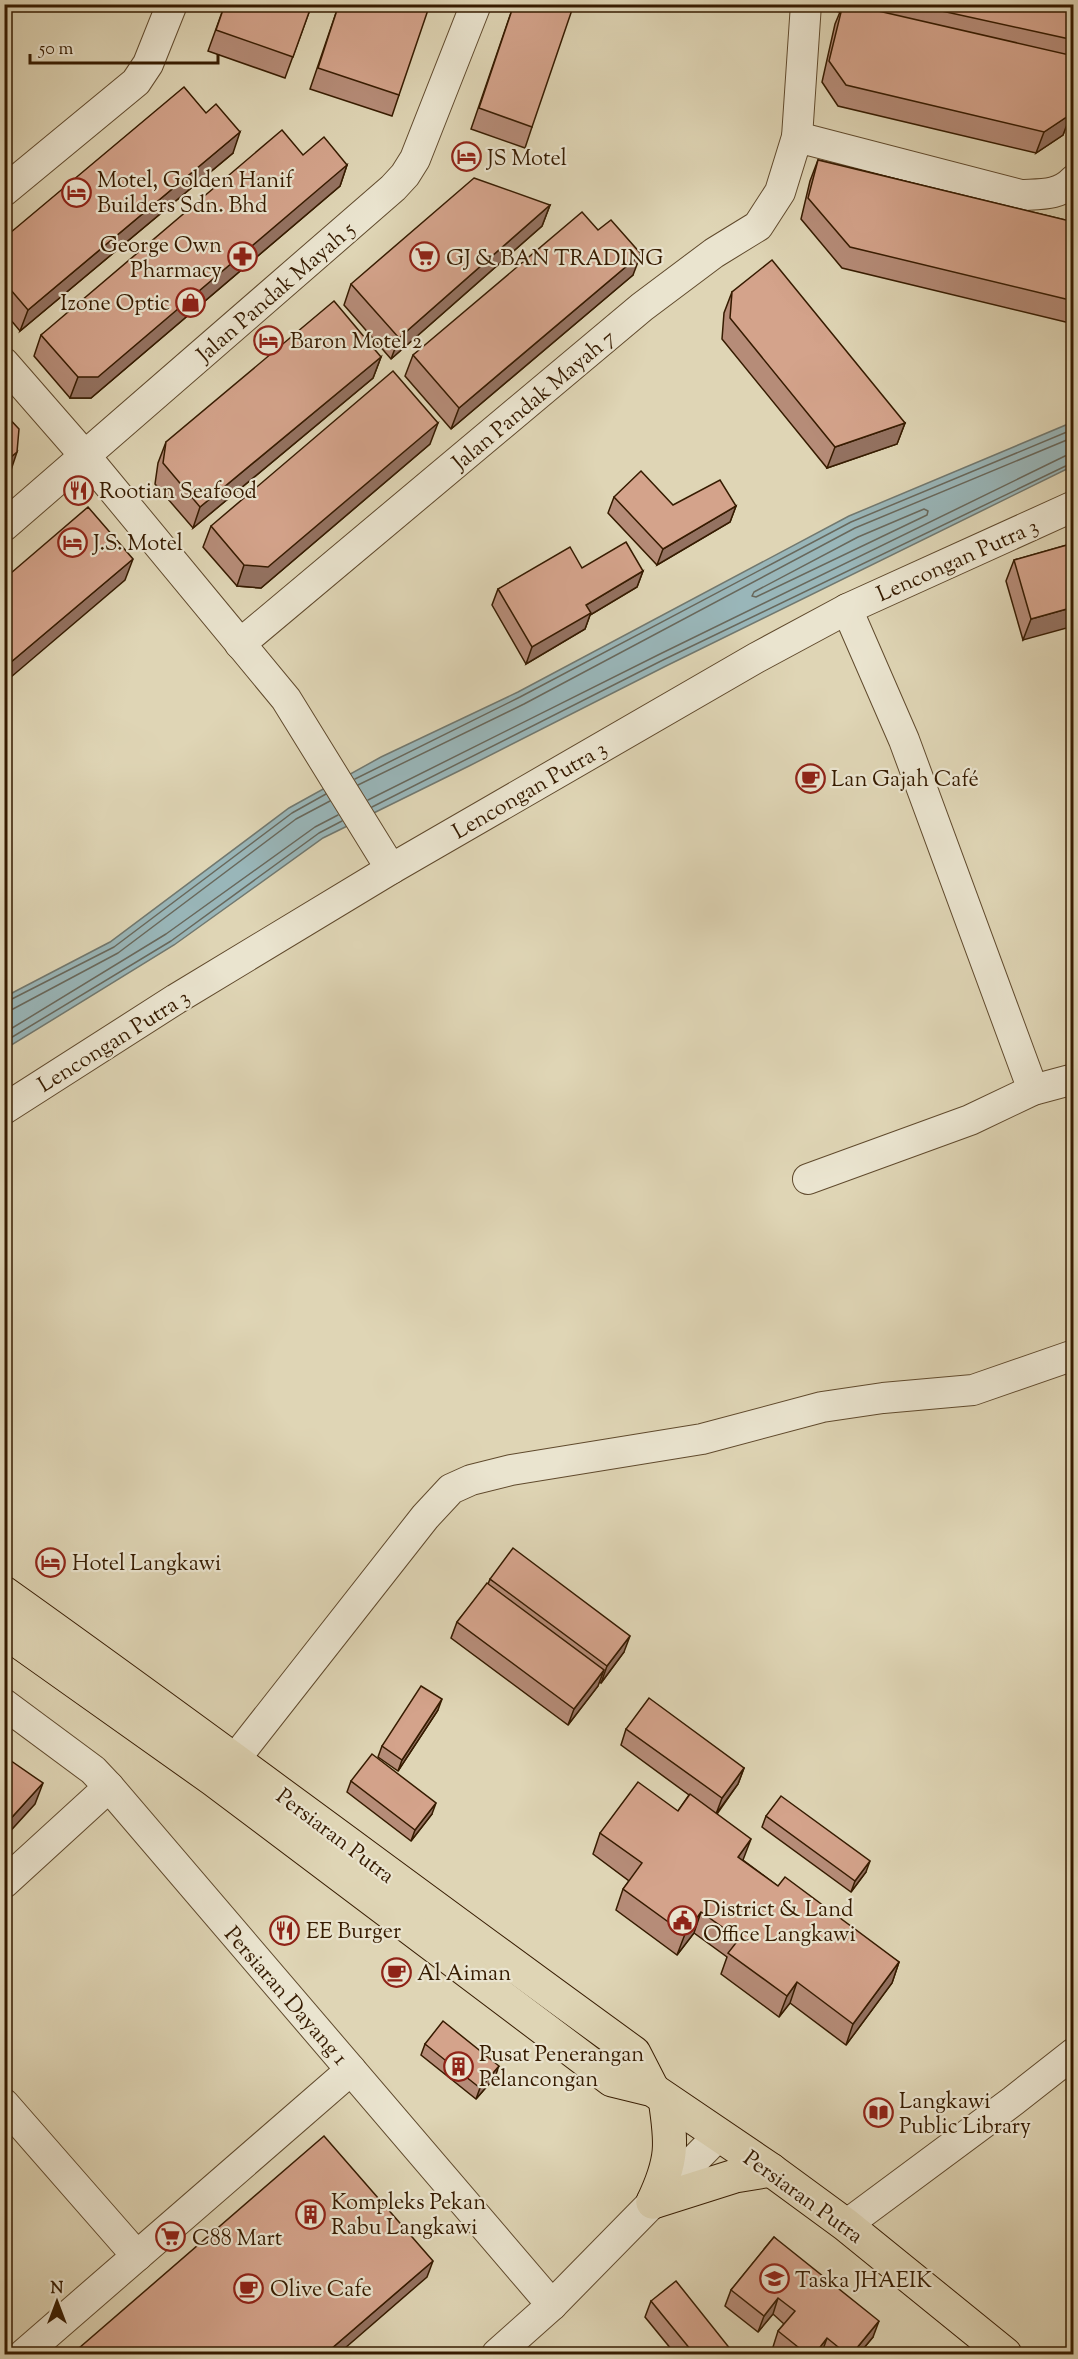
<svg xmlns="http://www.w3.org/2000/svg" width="1078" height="2359" font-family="'Sorts Mill Goudy',serif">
  <rect width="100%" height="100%" fill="#dfd5b5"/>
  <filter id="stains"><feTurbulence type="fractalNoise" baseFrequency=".00333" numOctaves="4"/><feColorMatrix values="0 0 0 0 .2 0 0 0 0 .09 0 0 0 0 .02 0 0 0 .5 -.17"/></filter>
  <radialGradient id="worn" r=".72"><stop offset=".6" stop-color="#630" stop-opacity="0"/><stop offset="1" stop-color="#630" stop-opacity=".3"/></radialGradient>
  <polygon fill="#99b6b9" stroke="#71786f" stroke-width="1.5" points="1073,422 1073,466 666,666 469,766 323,838 174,945 5,1049 4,998 14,992 110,942 289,808 381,757 518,692 849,516"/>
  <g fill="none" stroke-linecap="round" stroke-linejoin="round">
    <g stroke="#68685c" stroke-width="1.5">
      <polygon points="924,509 928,511 927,515 756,597 752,596 754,592 858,537"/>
      <polyline points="355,779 520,697 851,522 1074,429"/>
      <polyline points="358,785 524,704 855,528 1074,437"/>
      <polyline points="368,800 660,654 1065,456 1074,454"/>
      <polyline points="372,807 663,660 1074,462"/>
      <polyline points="4,1003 114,947 292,813 326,794"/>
      <polyline points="4,1010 13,1009 118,953 296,819 330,801"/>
      <polyline points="4,1033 166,934 315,827 338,815"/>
      <polyline points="4,1042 171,941 319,833 342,821"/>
    </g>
    <defs>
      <g id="minor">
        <polyline points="797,137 806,4"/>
        <polyline points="4,191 136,82 148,64 172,4"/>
        <polyline points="4,363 86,457 286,699 391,869"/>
        <polyline points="4,526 393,188 405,175 415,159 476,4"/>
        <polyline points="847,609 904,740 1033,1090"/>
        <path d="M240,644L642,307L714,253L758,226L780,192L797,137L1021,195C1041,194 1059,196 1074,180"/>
        <polyline points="4,1109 176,999 391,869 756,658 847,609 1074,506"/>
        <polyline points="808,1179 970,1120 1033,1090 1074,1079"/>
        <polyline points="4,1704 93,1770 109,1787 552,2305"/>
        <polyline points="235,1759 425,1517 451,1489 471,1480 511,1470 702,1439 822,1407 883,1398 973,1390 1074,1355"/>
        <polyline points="4,1883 109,1787"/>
        <polyline points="4,2104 137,2256"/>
        <polyline points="846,2225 1013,2101 1074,2053"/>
        <polyline points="24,2354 351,2070"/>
        <polyline points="497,2354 552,2305 719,2135"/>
      </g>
      <g id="major">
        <path d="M4,1593C216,1744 423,1900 634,2053L653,2090"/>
        <polyline points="4,1631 214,1780 612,2080 653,2090 771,2170 846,2225 1005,2354"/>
        <polyline points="653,2202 735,2176 771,2170"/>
        <path d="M653,2202C673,2160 672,2144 665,2099"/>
      </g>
    </defs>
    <use href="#minor" stroke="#604a2d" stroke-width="32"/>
    <use href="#major" stroke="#361b00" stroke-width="35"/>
    <use href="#minor" stroke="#eae4cf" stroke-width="30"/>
    <use href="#major" stroke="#dfd5b5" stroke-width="33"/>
  </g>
  <g fill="#b68c78" stroke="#361b00" stroke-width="1.5">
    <polygon points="225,4 312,4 285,78 208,51"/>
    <polygon points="339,4 399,95 392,116 310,89"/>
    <polygon points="514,4 532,127 525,148 471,129"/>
    <polygon points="824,4 1074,4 1074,101 1063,135 1036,153 838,106 822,82 835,24 840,12 823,8"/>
    <polygon points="206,113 233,153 20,331 4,312 4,238"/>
    <polygon points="303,155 347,165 340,186 91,398 70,398 34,356 41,335"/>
    <polygon points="818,160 1074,222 1074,324 842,268 801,219 810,181"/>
    <polygon points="550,205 542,226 391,359 344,305 351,284"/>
    <polygon points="598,230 633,275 451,429 405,376 413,355"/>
    <polygon points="732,292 905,423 897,444 827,468 722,339 724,313"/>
    <polygon points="381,357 373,378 193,528 155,484 158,463 166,442"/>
    <polygon points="430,444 261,588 237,586 203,547 211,526"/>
    <polygon points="614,497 673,505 736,506 730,522 657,565 608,513"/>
    <polygon points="1074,543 1023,640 1006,581 1014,560"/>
    <polygon points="582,568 643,571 637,587 590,615 585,629 526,664 492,605 498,589"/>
    <polygon points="490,1579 624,1652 601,1683 599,1681 598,1686 568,1725 451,1638 457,1622 488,1584"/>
    <polygon points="438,1710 398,1771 378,1757 382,1746"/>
    <polygon points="626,1729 744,1768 738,1784 717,1814 743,1860 778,1886 899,1962 892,1983 846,2045 790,2003 779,2017 721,1974 727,1957 694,1933 677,1955 616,1910 623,1889 629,1881 593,1854 600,1833 678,1811 689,1795 621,1745"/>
    <polygon points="351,1781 432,1814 411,1841 347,1792"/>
    <polygon points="766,1816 866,1872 851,1892 762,1827"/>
    <polygon points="425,2044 495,2077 476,2099 421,2055"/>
    <polygon points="774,2237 873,2337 858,2355 782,2355 773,2347 778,2331 784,2324 773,2314 758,2332 725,2306 731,2290"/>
    <polygon points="651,2301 735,2355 676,2355 645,2317"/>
  </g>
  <g fill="#947261" stroke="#361b00" stroke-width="1.5">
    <polygon points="1071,114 1063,135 1036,153 1044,132"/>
    <polygon points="240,132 233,153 20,331 28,310"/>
    <polygon points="347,165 340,186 91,398 70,398 78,377"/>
    <polygon points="550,205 542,226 391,359 399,338"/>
    <polygon points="641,254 633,275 451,429 459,408"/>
    <polygon points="381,357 373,378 193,528 200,507"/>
    <polygon points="438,423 430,444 261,588 237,586 244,565"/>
    <polygon points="905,423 897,444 827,468 835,447"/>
    <polygon points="17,452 10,473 4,477 4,463"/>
    <polygon points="736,506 730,522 657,565 663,549"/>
    <polygon points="133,559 125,580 4,683 4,668"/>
    <polygon points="643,571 637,587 590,615 585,629 526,664 532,647 586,605"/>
    <polygon points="1074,607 1074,626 1023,640 1031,619"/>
    <polygon points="630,1636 624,1652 601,1683 607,1666"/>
    <polygon points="604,1670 598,1686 568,1725 574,1709"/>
    <polygon points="442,1699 438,1710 398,1771 402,1760"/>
    <polygon points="744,1768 738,1784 716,1814 722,1798"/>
    <polygon points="43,1783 35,1804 4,1838 4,1826"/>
    <polygon points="436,1803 432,1814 411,1841 415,1830"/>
    <polygon points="751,1839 743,1860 731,1878 738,1857"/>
    <polygon points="870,1861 866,1872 851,1892 855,1881"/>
    <polygon points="701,1912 694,1933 677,1955 685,1934"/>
    <polygon points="899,1962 892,1983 846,2045 853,2024"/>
    <polygon points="797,1982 790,2003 779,2017 787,1996"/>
    <polygon points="499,2066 495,2077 476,2099 480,2088"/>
    <polygon points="433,2261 427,2277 337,2355 324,2355"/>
    <polygon points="778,2298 773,2314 758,2332 764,2316"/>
    <polygon points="879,2321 873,2337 858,2355 851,2355"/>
    <polygon points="827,2338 821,2355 814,2355"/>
  </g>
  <g fill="#d4a38b" stroke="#361b00" stroke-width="1.5">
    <polygon points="225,4 312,4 293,57 216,30"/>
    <polygon points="339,4 430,4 399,95 318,68"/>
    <polygon points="514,4 574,4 532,127 479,108"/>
    <polygon points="843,4 848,4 1074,56 1074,101 1071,114 1044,132 846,85 829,61"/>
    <polygon points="910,4 1074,4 1074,40"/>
    <polygon points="184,87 206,113 216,104 240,132 28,310 4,282 4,238"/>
    <polygon points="282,130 303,155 324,137 347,165 98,377 78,377 41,335"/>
    <polygon points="818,160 1074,222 1074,301 850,247 808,198"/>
    <polygon points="474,178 550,205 399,338 351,284"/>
    <polygon points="582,212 598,230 611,220 641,254 459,408 413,355"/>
    <polygon points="772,260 905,423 835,447 730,318 732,292"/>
    <polygon points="334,301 381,357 200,507 163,463 166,442"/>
    <polygon points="393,371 438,423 268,567 244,565 211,526"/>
    <polygon points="4,413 19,429 17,452 4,463"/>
    <polygon points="641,471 673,505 720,480 736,506 663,549 614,497"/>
    <polygon points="88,507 133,559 4,668 4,579"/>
    <polygon points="626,542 643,571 586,605 591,613 532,647 498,589 570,547 582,568"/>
    <polygon points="1074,543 1074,607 1031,619 1014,560"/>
    <polygon points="513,1548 630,1636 607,1666 490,1579"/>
    <polygon points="487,1583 604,1670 574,1709 457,1622"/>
    <polygon points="421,1686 442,1699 402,1760 382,1746"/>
    <polygon points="649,1698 744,1768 722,1798 626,1729"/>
    <polygon points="372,1754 436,1803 415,1830 351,1781"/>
    <polygon points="4,1756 43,1783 4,1826"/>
    <polygon points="638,1782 678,1811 690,1794 751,1839 738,1857 778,1886 785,1877 899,1962 853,2024 797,1982 787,1996 728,1953 739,1939 701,1912 685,1934 623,1889 642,1863 600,1833"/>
    <polygon points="781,1796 870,1861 855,1881 766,1816"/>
    <polygon points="443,2021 499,2066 480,2088 425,2044"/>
    <polygon points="324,2136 433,2261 324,2355 71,2355"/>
    <polygon points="774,2237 879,2321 851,2355 848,2355 827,2338 814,2355 808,2355 778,2331 795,2311 778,2298 764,2316 731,2290"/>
    <polygon points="676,2281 735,2355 695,2355 651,2301"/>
  </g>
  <defs>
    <symbol id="hotel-ring" viewBox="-11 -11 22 22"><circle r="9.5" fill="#eae4cf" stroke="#8f2418" stroke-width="1.5"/><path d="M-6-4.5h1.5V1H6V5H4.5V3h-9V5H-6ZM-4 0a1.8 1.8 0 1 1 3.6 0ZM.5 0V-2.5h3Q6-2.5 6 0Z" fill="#8f2418"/></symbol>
    <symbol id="pharmacy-ring" viewBox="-11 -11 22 22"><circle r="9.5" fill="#eae4cf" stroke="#8f2418" stroke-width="1.5"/><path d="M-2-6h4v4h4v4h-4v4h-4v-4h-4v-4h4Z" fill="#8f2418"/></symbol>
    <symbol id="supermarket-ring" viewBox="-11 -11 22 22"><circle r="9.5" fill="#eae4cf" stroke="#8f2418" stroke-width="1.5"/><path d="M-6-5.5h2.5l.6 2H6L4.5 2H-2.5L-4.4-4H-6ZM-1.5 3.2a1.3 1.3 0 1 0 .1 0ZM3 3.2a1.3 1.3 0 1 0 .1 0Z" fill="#8f2418"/></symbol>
    <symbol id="shop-ring" viewBox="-11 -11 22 22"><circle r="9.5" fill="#eae4cf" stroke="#8f2418" stroke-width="1.5"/><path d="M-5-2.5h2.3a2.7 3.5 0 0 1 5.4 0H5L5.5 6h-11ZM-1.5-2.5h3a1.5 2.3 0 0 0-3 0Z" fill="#8f2418"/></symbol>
    <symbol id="restaurant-ring" viewBox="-11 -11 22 22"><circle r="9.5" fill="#eae4cf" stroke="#8f2418" stroke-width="1.5"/><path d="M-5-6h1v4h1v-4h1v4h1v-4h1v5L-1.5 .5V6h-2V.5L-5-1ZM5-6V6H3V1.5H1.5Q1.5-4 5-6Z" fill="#8f2418"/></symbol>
    <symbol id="cafe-ring" viewBox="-11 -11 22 22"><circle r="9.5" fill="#eae4cf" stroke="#8f2418" stroke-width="1.5"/><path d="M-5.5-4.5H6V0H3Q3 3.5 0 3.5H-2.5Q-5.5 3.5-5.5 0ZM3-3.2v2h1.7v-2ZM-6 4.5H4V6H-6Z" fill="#8f2418"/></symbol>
    <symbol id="civic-ring" viewBox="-11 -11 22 22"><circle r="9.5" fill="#eae4cf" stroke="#8f2418" stroke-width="1.5"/><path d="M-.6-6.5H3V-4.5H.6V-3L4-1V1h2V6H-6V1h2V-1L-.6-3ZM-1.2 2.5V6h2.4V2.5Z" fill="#8f2418"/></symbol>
    <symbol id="building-ring" viewBox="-11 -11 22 22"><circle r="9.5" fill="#eae4cf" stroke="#8f2418" stroke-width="1.5"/><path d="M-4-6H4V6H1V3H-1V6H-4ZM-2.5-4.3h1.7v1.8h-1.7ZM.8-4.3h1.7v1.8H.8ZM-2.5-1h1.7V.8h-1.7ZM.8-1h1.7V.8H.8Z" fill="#8f2418"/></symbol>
    <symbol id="library-ring" viewBox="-11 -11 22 22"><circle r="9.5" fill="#eae4cf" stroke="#8f2418" stroke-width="1.5"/><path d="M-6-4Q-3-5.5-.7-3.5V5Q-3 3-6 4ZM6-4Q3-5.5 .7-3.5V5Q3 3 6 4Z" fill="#8f2418"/></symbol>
    <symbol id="school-ring" viewBox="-11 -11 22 22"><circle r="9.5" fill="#eae4cf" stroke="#8f2418" stroke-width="1.5"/><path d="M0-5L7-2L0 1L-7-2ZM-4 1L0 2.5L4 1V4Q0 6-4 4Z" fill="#8f2418"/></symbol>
  </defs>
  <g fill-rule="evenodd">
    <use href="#hotel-ring" x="450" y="140" width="33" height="33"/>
    <use href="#hotel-ring" x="60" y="176" width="33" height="33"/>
    <use href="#pharmacy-ring" x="226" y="240" width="33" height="33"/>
    <use href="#supermarket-ring" x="408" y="240" width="33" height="33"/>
    <use href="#shop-ring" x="174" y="286" width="33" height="33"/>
    <use href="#hotel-ring" x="252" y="324" width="33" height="33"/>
    <use href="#restaurant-ring" x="62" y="474" width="33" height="33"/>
    <use href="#hotel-ring" x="56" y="526" width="33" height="33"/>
    <use href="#cafe-ring" x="794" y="762" width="33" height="33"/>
    <use href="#hotel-ring" x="34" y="1546" width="33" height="33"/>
    <use href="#civic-ring" x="666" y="1904" width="33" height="33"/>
    <use href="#restaurant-ring" x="268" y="1914" width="33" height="33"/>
    <use href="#cafe-ring" x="380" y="1956" width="33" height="33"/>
    <use href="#building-ring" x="442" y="2050" width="33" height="33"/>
    <use href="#library-ring" x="862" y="2096" width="33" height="33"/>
    <use href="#building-ring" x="294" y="2198" width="33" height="33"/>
    <use href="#supermarket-ring" x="154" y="2220" width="33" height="33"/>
    <use href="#school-ring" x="758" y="2262" width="33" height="33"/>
    <use href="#cafe-ring" x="232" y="2272" width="33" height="33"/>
  </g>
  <g text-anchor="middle" stroke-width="4.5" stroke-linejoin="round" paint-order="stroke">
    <g font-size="22" fill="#361b00" stroke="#eae4cf" text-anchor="start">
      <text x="487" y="165">JS Motel</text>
      <text x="97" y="187">Motel, Golden Hanif<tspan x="97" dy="25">Builders Sdn. Bhd</tspan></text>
      <text x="222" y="252" text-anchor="end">George Own<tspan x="222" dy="25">Pharmacy</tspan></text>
      <text x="446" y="265">GJ &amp; BAN TRADING</text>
      <text x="170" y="310" text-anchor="end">Izone Optic</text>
      <text x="290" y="348">Baron Motel 2</text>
      <text x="99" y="498">Rootian Seafood</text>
      <text x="93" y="550">J.S. Motel</text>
      <text x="831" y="786">Lan Gajah Café</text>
      <text x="72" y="1570">Hotel Langkawi</text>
      <text x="703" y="1916">District &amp; Land<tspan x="703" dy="25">Office Langkawi</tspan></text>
      <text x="306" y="1938">EE Burger</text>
      <text x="417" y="1980">Al Aiman</text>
      <text x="479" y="2061">Pusat Penerangan<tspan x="479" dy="25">Pelancongan</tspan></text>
      <text x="899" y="2108">Langkawi<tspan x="899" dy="25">Public Library</tspan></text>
      <text x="331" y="2209">Kompleks Pekan<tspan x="331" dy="25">Rabu Langkawi</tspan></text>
      <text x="192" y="2245">C88 Mart</text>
      <text x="795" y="2287">Taska JHAEIK</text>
      <text x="270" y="2296">Olive Cafe</text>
    </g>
    <g font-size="22" fill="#361b00" stroke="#eae4cf">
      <text transform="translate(275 291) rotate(-41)" y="8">Jalan Pandak Mayah 5</text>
      <text transform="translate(533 399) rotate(-40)" y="8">Jalan Pandak Mayah 7</text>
      <text transform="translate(957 559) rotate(-24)" y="8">Lencongan Putra 3</text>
      <text transform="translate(529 789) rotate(-30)" y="8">Lencongan Putra 3</text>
      <text transform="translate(113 1040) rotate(-32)" y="8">Lencongan Putra 3</text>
      <text transform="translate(336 1835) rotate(37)" y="8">Persiaran Putra</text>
      <text transform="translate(287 1995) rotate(49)" y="8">Persiaran Dayang 1</text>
      <text transform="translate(804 2196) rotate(36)" y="8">Persiaran Putra</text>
    </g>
  </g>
  <rect width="1078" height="2359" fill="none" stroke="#dfd5b5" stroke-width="24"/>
  <rect x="6" y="6" width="1066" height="2347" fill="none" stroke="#361b00" stroke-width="3"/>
  <rect x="12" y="12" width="1054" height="2335" fill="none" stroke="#361b00" stroke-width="1.5"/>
  <g transform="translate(57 2302)" stroke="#eae4cf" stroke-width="4.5" paint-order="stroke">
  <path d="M0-4.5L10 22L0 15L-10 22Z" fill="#361b00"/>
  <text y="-9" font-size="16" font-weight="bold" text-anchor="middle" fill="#361b00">N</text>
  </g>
  <path d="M30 54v9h188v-9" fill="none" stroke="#361b00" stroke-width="3"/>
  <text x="39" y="54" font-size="18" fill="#361b00" stroke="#eae4cf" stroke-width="4.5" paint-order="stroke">50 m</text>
  <rect width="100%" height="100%" filter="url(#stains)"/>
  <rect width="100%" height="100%" fill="url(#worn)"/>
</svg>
